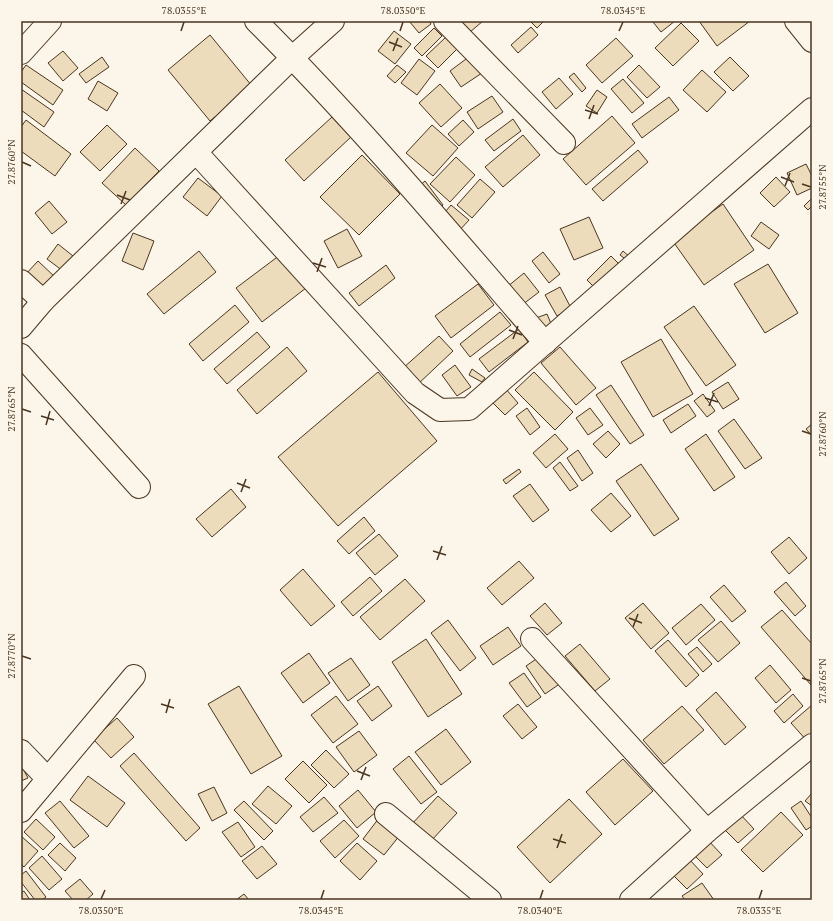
<svg xmlns="http://www.w3.org/2000/svg" width="833" height="921" font-family="'PT Serif',serif">
  <rect width="100%" height="100%" fill="#fbf6e9"/>
  <g fill="#ecdcbc" stroke="#4a3520">
    <polygon points="409,21 429,21 431,24 419,33"/>
    <polygon points="460,21 483,21 470,32"/>
    <polygon points="530,21 544,21 537,28"/>
    <polygon points="654,21 675,21 661,32 653,22"/>
    <polygon points="699,21 750,21 717,46"/>
    <polygon points="681,23 699,41 673,66 655,48"/>
    <polygon points="531,27 538,35 518,53 511,45"/>
    <polygon points="434,28 442,36 422,56 414,48"/>
    <polygon points="394,31 411,44 395,64 378,51"/>
    <polygon points="210,35 252,86 210,121 168,70"/>
    <polygon points="447,36 459,47 438,68 426,56"/>
    <polygon points="616,38 633,56 602,83 586,65"/>
    <polygon points="63,51 78,68 63,81 48,63"/>
    <polygon points="470,56 482,73 461,87 450,71"/>
    <polygon points="102,57 109,67 86,83 79,74"/>
    <polygon points="730,57 749,76 733,91 714,72"/>
    <polygon points="419,59 435,71 417,95 401,83"/>
    <polygon points="26,65 63,90 53,105 21,82 21,72"/>
    <polygon points="397,65 406,72 395,83 387,76"/>
    <polygon points="639,65 660,87 647,98 627,77"/>
    <polygon points="702,70 726,92 707,112 683,90"/>
    <polygon points="574,73 586,88 582,92 569,77"/>
    <polygon points="559,78 573,94 556,109 542,92"/>
    <polygon points="623,79 644,103 632,113 611,89"/>
    <polygon points="98,81 118,93 107,111 88,99"/>
    <polygon points="440,84 462,108 441,127 419,103"/>
    <polygon points="21,89 54,112 44,127 21,110"/>
    <polygon points="597,90 607,97 597,113 586,106"/>
    <polygon points="492,96 503,112 478,129 467,112"/>
    <polygon points="669,97 679,110 642,138 632,124"/>
    <polygon points="612,116 635,143 586,185 563,159"/>
    <polygon points="332,117 351,137 304,181 285,160"/>
    <polygon points="513,119 521,131 494,151 485,140"/>
    <polygon points="26,120 71,154 55,176 21,151 21,127"/>
    <polygon points="463,120 474,132 459,146 448,134"/>
    <polygon points="107,125 127,144 100,171 80,152"/>
    <polygon points="432,125 458,148 433,176 406,153"/>
    <polygon points="523,135 540,155 503,187 485,167"/>
    <polygon points="135,148 159,171 126,205 102,183"/>
    <polygon points="638,150 648,162 603,201 592,189"/>
    <polygon points="362,155 400,194 359,235 320,197"/>
    <polygon points="456,157 475,175 450,202 430,184"/>
    <polygon points="806,164 812,176 812,188 797,195 787,173"/>
    <polygon points="776,177 790,192 774,207 760,193"/>
    <polygon points="198,178 222,196 207,216 183,197"/>
    <polygon points="480,179 495,192 472,218 457,205"/>
    <polygon points="425,181 443,205 436,211 418,187"/>
    <polygon points="812,198 812,206 808,210 804,206"/>
    <polygon points="49,201 67,222 52,234 35,213"/>
    <polygon points="723,204 754,250 704,285 672,240"/>
    <polygon points="451,205 469,220 458,232 440,218"/>
    <polygon points="589,217 603,248 574,260 560,229"/>
    <polygon points="761,222 779,235 769,249 751,236"/>
    <polygon points="347,229 362,256 338,268 324,241"/>
    <polygon points="133,233 154,241 143,270 122,261"/>
    <polygon points="58,244 78,260 67,274 47,259"/>
    <polygon points="199,251 216,272 164,314 147,294"/>
    <polygon points="623,251 631,258 628,261 620,255"/>
    <polygon points="543,252 560,274 549,283 532,261"/>
    <polygon points="280,255 306,288 262,322 236,288"/>
    <polygon points="611,256 621,266 598,291 587,280"/>
    <polygon points="38,261 56,278 43,292 25,275"/>
    <polygon points="768,264 798,313 765,333 734,284"/>
    <polygon points="386,265 395,278 359,306 349,293"/>
    <polygon points="524,273 539,292 522,305 507,287"/>
    <polygon points="478,284 494,305 451,338 435,316"/>
    <polygon points="560,287 571,308 557,316 545,295"/>
    <polygon points="235,305 249,322 203,361 189,344"/>
    <polygon points="694,306 736,365 706,386 664,327"/>
    <polygon points="500,312 511,325 470,357 460,344"/>
    <polygon points="547,314 552,326 541,330 536,318"/>
    <polygon points="519,329 528,342 489,372 479,359"/>
    <polygon points="257,332 270,347 227,384 214,369"/>
    <polygon points="439,336 453,351 417,385 402,369"/>
    <polygon points="661,339 693,394 653,417 621,362"/>
    <polygon points="287,347 307,371 257,414 237,390"/>
    <polygon points="560,347 596,388 576,405 541,363"/>
    <polygon points="455,365 471,387 457,396 442,375"/>
    <polygon points="472,369 485,378 482,382 469,375"/>
    <polygon points="378,372 437,441 338,526 278,457"/>
    <polygon points="534,372 573,412 555,430 515,390"/>
    <polygon points="728,382 739,399 723,409 712,392"/>
    <polygon points="611,385 644,435 630,444 596,395"/>
    <polygon points="505,388 518,403 505,415 491,401"/>
    <polygon points="703,394 715,411 707,417 694,401"/>
    <polygon points="688,404 696,416 671,433 663,420"/>
    <polygon points="527,408 540,427 530,435 516,416"/>
    <polygon points="590,408 603,425 588,435 576,418"/>
    <polygon points="734,419 762,458 745,469 718,431"/>
    <polygon points="812,424 812,436 806,429"/>
    <polygon points="608,431 620,444 606,458 593,444"/>
    <polygon points="555,434 568,449 546,468 533,453"/>
    <polygon points="706,434 735,477 714,491 685,449"/>
    <polygon points="578,450 593,473 582,481 567,458"/>
    <polygon points="560,462 578,486 570,491 553,468"/>
    <polygon points="641,464 679,519 654,536 616,481"/>
    <polygon points="519,469 521,472 506,484 503,480"/>
    <polygon points="530,484 549,510 533,522 513,496"/>
    <polygon points="231,489 246,507 212,537 196,519"/>
    <polygon points="611,493 631,516 611,532 591,510"/>
    <polygon points="364,517 375,531 349,554 337,541"/>
    <polygon points="379,534 398,556 375,575 356,553"/>
    <polygon points="789,537 807,558 789,574 771,552"/>
    <polygon points="519,561 534,578 502,605 487,588"/>
    <polygon points="303,569 335,606 311,626 280,590"/>
    <polygon points="370,577 382,591 353,616 341,602"/>
    <polygon points="405,579 425,601 380,640 360,617"/>
    <polygon points="786,582 806,606 795,616 774,592"/>
    <polygon points="724,585 746,611 732,622 710,597"/>
    <polygon points="545,603 562,623 547,635 530,616"/>
    <polygon points="643,603 669,633 651,649 625,618"/>
    <polygon points="701,604 715,620 686,645 672,628"/>
    <polygon points="782,610 812,644 811,685 761,627"/>
    <polygon points="448,620 476,658 460,671 431,633"/>
    <polygon points="721,621 740,643 718,662 698,640"/>
    <polygon points="508,627 521,646 493,665 480,646"/>
    <polygon points="426,639 462,694 428,717 392,662"/>
    <polygon points="668,640 699,675 686,687 655,651"/>
    <polygon points="580,644 610,679 595,691 565,656"/>
    <polygon points="697,647 712,664 703,672 688,654"/>
    <polygon points="309,653 330,683 303,703 281,673"/>
    <polygon points="542,655 561,683 545,694 526,666"/>
    <polygon points="351,658 370,685 348,701 328,673"/>
    <polygon points="770,665 791,690 776,703 755,678"/>
    <polygon points="524,673 541,697 527,707 509,683"/>
    <polygon points="239,686 282,756 251,774 208,704"/>
    <polygon points="378,686 392,706 372,721 357,701"/>
    <polygon points="716,692 746,727 725,745 696,710"/>
    <polygon points="793,694 803,706 784,723 774,711"/>
    <polygon points="336,696 358,724 333,743 311,715"/>
    <polygon points="518,704 537,727 522,739 503,716"/>
    <polygon points="812,705 812,739 808,742 791,723"/>
    <polygon points="682,706 704,730 664,764 643,740"/>
    <polygon points="117,718 134,737 111,758 93,739"/>
    <polygon points="446,729 471,762 441,785 415,752"/>
    <polygon points="359,731 377,755 354,772 336,747"/>
    <polygon points="326,750 349,774 334,788 311,765"/>
    <polygon points="134,753 200,828 186,841 120,766"/>
    <polygon points="409,756 437,792 421,804 393,769"/>
    <polygon points="623,759 653,791 615,825 586,792"/>
    <polygon points="303,761 327,785 309,803 285,779"/>
    <polygon points="21,765 28,778 21,781"/>
    <polygon points="88,776 125,803 107,827 70,800"/>
    <polygon points="268,786 292,806 276,824 252,804"/>
    <polygon points="214,787 227,813 212,821 198,794"/>
    <polygon points="358,790 376,812 357,828 339,806"/>
    <polygon points="812,793 812,806 805,801"/>
    <polygon points="438,796 457,813 430,842 411,825"/>
    <polygon points="324,797 338,813 313,832 300,817"/>
    <polygon points="569,799 602,834 550,883 517,847"/>
    <polygon points="60,801 89,836 74,848 45,813"/>
    <polygon points="244,801 273,831 264,840 234,810"/>
    <polygon points="801,801 812,818 812,826 806,830 791,808"/>
    <polygon points="781,812 803,835 763,872 741,850"/>
    <polygon points="739,813 754,829 738,843 723,828"/>
    <polygon points="379,818 400,835 384,855 363,839"/>
    <polygon points="36,819 55,837 43,850 24,832"/>
    <polygon points="344,820 359,836 335,858 320,841"/>
    <polygon points="238,822 255,847 241,857 222,832"/>
    <polygon points="21,836 38,851 24,867 21,864"/>
    <polygon points="706,838 722,855 707,868 691,852"/>
    <polygon points="60,843 76,858 65,871 48,855"/>
    <polygon points="357,843 377,861 360,880 340,861"/>
    <polygon points="262,846 277,864 257,879 242,861"/>
    <polygon points="42,856 62,879 49,890 29,868"/>
    <polygon points="689,859 703,874 687,889 673,875"/>
    <polygon points="26,871 46,897 42,900 35,900 21,882 21,875"/>
    <polygon points="80,879 93,894 86,900 73,900 65,891"/>
    <polygon points="702,883 714,900 685,900 682,896"/>
    <polygon points="24,891 30,900 21,900 21,893"/>
    <polygon points="244,894 249,900 236,900"/>
  </g>
  <g fill="none" stroke-linecap="round" stroke-linejoin="round">
    <defs>
      <g id="minor">
        <path d="M256,21C358,123 451,234 545,343"/>
        <polyline points="445,21 564,143"/>
        <polyline points="796,21 812,41"/>
        <polyline points="21,53 50,21"/>
        <polyline points="196,152 415,393 440,410 469,409 812,109"/>
        <polyline points="21,281 43,301"/>
        <polyline points="21,327 43,301 293,57 333,21"/>
        <polyline points="21,355 139,487"/>
        <polyline points="532,639 707,831"/>
        <polyline points="21,751 47,778"/>
        <polyline points="21,811 134,676"/>
        <polyline points="386,814 490,900"/>
        <polyline points="631,900 707,831 812,745"/>
      </g>
    </defs>
    <use href="#minor" stroke="#4a3520" stroke-width="24"/>
    <use href="#minor" stroke="#fbf6e9" stroke-width="22"/>
  </g>
  <path fill="none" stroke="#4a3520" stroke-width="1.5" d="M181,31L184,22M400,31L403,22M619,31L623,22M389,42L402,47M393,51L398,38M585,110L598,114M589,119L594,105M22,162L31,166M781,177L794,182M802,184L811,187M785,186L790,173M117,195L130,200M121,204L126,191M313,263L326,267M317,272L322,258M509,330L522,335M513,339L518,326M705,398L718,402M709,406L714,393M22,409L31,412M41,416L54,420M46,425L50,411M802,431L811,434M237,483L250,488M241,492L246,479M433,551L446,555M437,560L442,546M629,618L642,623M633,627L638,614M22,656L31,659M802,678L811,681M161,704L174,708M166,713L170,699M357,771L370,776M361,780L366,767M553,839L566,843M557,848L562,834M101,899L105,890M321,899L324,890M540,899L543,890M759,899L762,890"/>
  <rect width="833" height="921" fill="none" stroke="#fbf6e9" stroke-width="44"/>
  <rect x="22" y="22" width="789" height="877" fill="none" stroke="#4a3520" stroke-width="1.5"/>
  <g font-size="10" text-anchor="middle" fill="#4a3520">
    <text x="184" y="14">78.0355°E</text>
    <text x="403" y="14">78.0350°E</text>
    <text x="623" y="14">78.0345°E</text>
    <text transform="translate(11 162) rotate(-90)" y="4">27.8760°N</text>
    <text transform="translate(822 187) rotate(-90)" y="4">27.8755°N</text>
    <text transform="translate(11 409) rotate(-90)" y="4">27.8765°N</text>
    <text transform="translate(822 434) rotate(-90)" y="4">27.8760°N</text>
    <text transform="translate(11 656) rotate(-90)" y="4">27.8770°N</text>
    <text transform="translate(822 681) rotate(-90)" y="4">27.8765°N</text>
    <text x="101" y="914">78.0350°E</text>
    <text x="321" y="914">78.0345°E</text>
    <text x="540" y="914">78.0340°E</text>
    <text x="759" y="914">78.0335°E</text>
  </g>
</svg>
